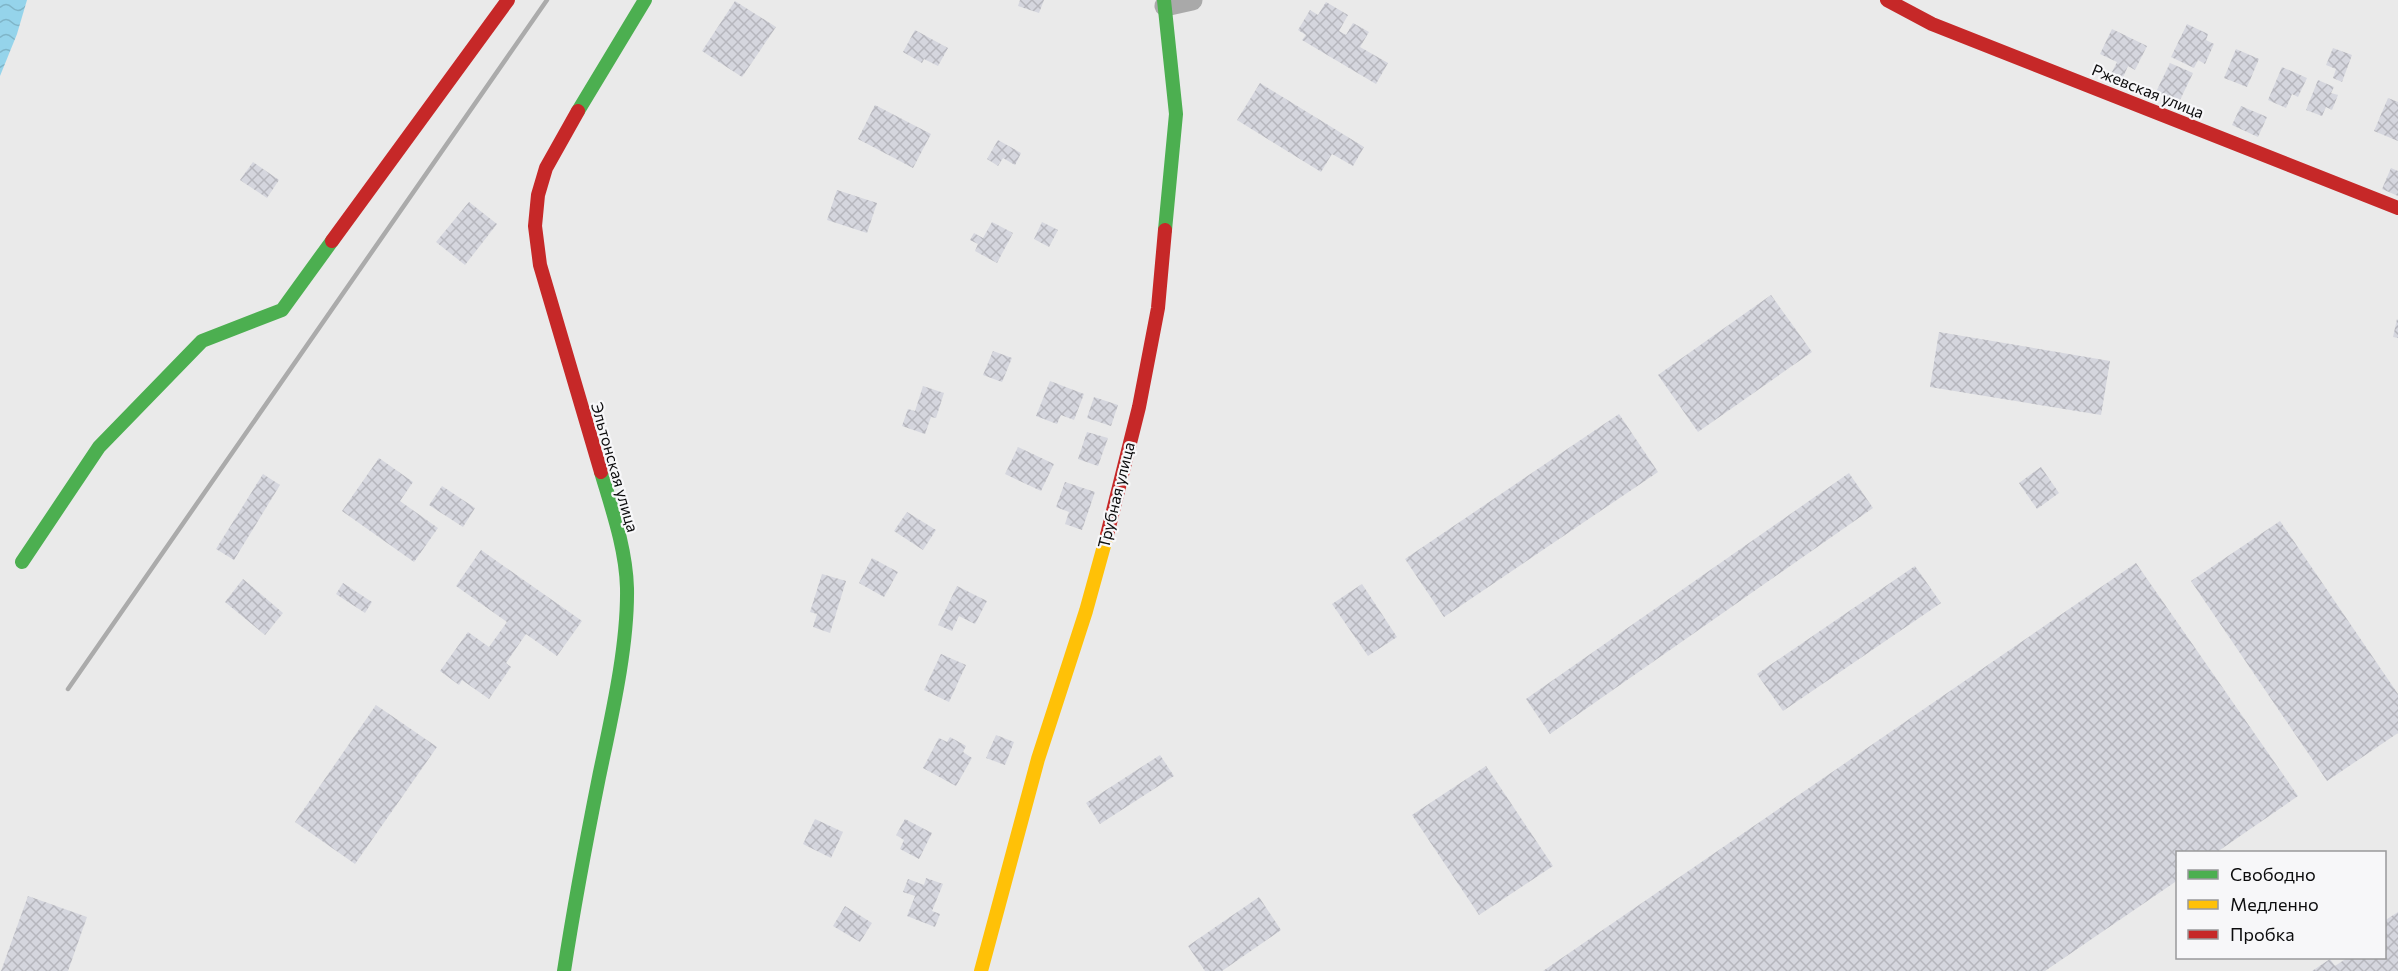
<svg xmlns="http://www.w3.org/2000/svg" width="2398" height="971" font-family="Commissioner,sans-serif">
  <defs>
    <pattern id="water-waves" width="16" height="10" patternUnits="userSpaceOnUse" patternTransform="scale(1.5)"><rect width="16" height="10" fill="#95d4eb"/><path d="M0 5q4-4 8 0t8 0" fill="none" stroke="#7fb5c8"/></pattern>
    <pattern id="building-cross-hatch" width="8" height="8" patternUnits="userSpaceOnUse" patternTransform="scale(1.5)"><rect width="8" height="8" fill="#d5d6de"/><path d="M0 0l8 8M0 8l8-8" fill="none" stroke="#b6b6bd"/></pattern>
  </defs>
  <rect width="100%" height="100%" fill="#eaeaea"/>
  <polygon fill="url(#water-waves)" points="0,0 27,0 17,34 0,76"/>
  <g fill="url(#building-cross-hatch)">
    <polygon points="1020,0 1044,0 1039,13 1018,6"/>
    <polygon points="735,1 776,27 742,77 702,51"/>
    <polygon points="1326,2 1348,15 1339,31 1346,35 1353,23 1369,32 1360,47 1388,63 1376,84 1302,40 1306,35 1298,30 1310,10 1318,15"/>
    <polygon points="2187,24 2208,34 2206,40 2214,44 2205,64 2198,60 2194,68 2171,57"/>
    <polygon points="2112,29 2147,46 2135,70 2128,66 2120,84 2109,78 2117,62 2100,54"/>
    <polygon points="915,30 948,48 938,66 924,59 922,63 903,52"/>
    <polygon points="2333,48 2352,55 2342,82 2333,78 2336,69 2326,65"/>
    <polygon points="2236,49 2259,59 2247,87 2224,78"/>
    <polygon points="2170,63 2193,73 2179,102 2156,92"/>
    <polygon points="2282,67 2307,78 2298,97 2292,94 2286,108 2268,100"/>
    <polygon points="2318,80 2334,87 2331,93 2338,95 2332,110 2326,107 2322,116 2306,110"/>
    <polygon points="1260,83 1364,147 1353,166 1332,154 1321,172 1237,120"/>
    <polygon points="2388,98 2398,102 2398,141 2374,131"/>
    <polygon points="875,105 931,134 913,168 858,139"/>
    <polygon points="2241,106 2267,117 2258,137 2232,125"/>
    <polygon points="998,140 1021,153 1015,165 1003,158 998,166 987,159"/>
    <polygon points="253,162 279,180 267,198 240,180"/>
    <polygon points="2391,168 2398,171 2398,196 2382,189"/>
    <polygon points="837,190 877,203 867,233 827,220"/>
    <polygon points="469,202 497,224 465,265 436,242"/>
    <polygon points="992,222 1013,233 997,263 975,251 978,244 970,240 974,233 983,238"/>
    <polygon points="1042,222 1058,230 1049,247 1034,239"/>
    <polygon points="1771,295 1812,352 1698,432 1658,375"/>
    <polygon points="2397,319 2398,320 2398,338 2393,337"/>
    <polygon points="1939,332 2110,361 2101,415 1930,387"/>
    <polygon points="993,351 1012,358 1002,382 983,375"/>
    <polygon points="1050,381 1084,394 1074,420 1061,415 1057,424 1036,416"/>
    <polygon points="923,386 944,393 936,418 931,417 925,434 902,426 908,409 915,411"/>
    <polygon points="1094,397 1118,405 1111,426 1087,418"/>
    <polygon points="1619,414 1658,472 1444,617 1405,559"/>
    <polygon points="1087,432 1108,438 1098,466 1078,459"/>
    <polygon points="1018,447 1054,464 1041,491 1005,474"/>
    <polygon points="379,458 413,482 400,501 438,528 414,562 342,511"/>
    <polygon points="2041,467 2059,493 2037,509 2019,483"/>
    <polygon points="1849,473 1873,508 1550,734 1526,699"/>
    <polygon points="263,474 280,485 234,560 216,549"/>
    <polygon points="1065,482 1095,492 1082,530 1065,524 1069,512 1056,507"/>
    <polygon points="442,486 475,508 463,527 429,505"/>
    <polygon points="907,512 936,530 923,550 894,531"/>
    <polygon points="2280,521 2398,694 2398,733 2327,781 2191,581"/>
    <polygon points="481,550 582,621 557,656 526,634 506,663 511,667 489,699 462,680 459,685 440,671 468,632 489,647 507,622 456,586"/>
    <polygon points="872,558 898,572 884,597 859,583"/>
    <polygon points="2136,563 2298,796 2217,852 2178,852 2178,880 2045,971 1543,971"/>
    <polygon points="1915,566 1941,603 1783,711 1757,674"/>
    <polygon points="822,574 846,581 830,633 813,627 817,614 810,612"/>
    <polygon points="243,579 283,613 265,635 225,602"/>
    <polygon points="343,583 372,602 365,613 336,594"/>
    <polygon points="1362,584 1397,637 1368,656 1332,604"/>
    <polygon points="957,586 987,601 975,624 959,616 952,631 938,625"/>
    <polygon points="941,654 966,665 949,702 924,690"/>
    <polygon points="376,705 437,747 355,864 295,822"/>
    <polygon points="996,735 1014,742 1005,765 986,758"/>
    <polygon points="950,737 966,746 963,752 972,758 956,786 923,768 939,738 947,742"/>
    <polygon points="1160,755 1174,776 1100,824 1086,803"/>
    <polygon points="1486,766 1553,866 1479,915 1412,815"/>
    <polygon points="815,819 843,832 831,858 803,844"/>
    <polygon points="905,819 932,833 919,859 900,849 904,840 896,835"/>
    <polygon points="926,878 943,884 932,911 940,914 935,927 907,916 915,896 903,892 908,879 924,885"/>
    <polygon points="28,896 87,917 68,971 1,971"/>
    <polygon points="1259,897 1281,930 1222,971 1205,971 1188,946"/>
    <polygon points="845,906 872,923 860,942 833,926"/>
    <polygon points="2398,912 2398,971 2312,971 2330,959 2335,966 2347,958 2384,958 2384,921"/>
  </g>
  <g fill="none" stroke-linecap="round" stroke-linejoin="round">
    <polyline stroke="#a9a9a9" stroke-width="21" points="1165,6 1192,0"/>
    <g stroke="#4caf50" stroke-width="14">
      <polyline points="1164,0 1176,114 1165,230"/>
      <polyline points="578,111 645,0"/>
      <polyline points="22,562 99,447 202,341 282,310 332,241"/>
      <path d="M564,971C574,906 586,842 599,777C611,719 628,647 627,588C626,549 612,509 601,472"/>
    </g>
    <polyline stroke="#ffc107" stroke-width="14" points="981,971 1038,759 1086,611 1107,535"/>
    <g stroke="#c62828" stroke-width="14">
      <polyline points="1887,0 1932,24 2398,208"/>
      <polyline points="578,111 546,168 538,195 535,226 540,265 601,472"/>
      <polyline points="332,241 508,0"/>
      <polyline points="1107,535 1139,407 1158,308 1165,230"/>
    </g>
    <polyline stroke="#ababab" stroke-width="4.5" points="68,689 547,0"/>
  </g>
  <g text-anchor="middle" stroke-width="4.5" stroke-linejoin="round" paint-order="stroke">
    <g font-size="16" fill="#0c0c0d" stroke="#f7f7f9">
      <text transform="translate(2148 91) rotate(22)" y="6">Ржевская улица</text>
      <text transform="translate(615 467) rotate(74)" y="6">Эльтонская улица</text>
      <text transform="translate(1116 495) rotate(-76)" y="6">Трубная улица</text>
    </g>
  </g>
  <rect x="2176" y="851" width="210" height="108" fill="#f7f7f9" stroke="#99999b" stroke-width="1.5"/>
  <rect x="2188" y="870" width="30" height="9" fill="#4caf50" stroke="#99999b" stroke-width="1.5"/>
  <text x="2230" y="881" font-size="18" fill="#0c0c0d">Свободно</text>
  <rect x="2188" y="900" width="30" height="9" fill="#ffc107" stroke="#99999b" stroke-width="1.5"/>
  <text x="2230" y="911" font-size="18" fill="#0c0c0d">Медленно</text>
  <rect x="2188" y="930" width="30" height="9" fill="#c62828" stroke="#99999b" stroke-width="1.5"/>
  <text x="2230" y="941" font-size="18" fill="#0c0c0d">Пробка</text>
</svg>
